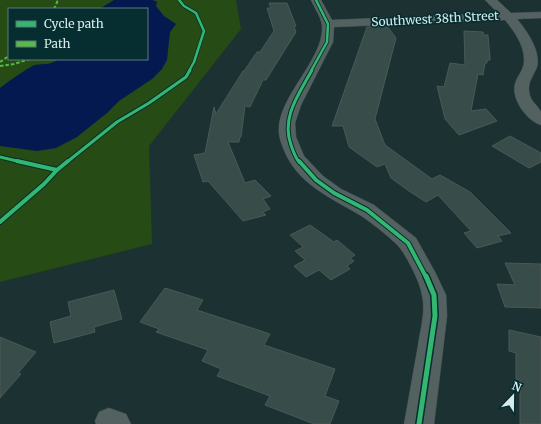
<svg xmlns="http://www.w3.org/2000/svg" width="541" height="424" font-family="Merriweather,serif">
  <rect width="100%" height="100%" fill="#1c3132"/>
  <path fill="#264b15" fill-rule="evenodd" d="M0,0H236L241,29L149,146L152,244L0,282ZM9,9H147V59H9Z"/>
  <path fill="#051951" d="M114,0H153L157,2L156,6L164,16L176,24L170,32L167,60L162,69L152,79L119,101L107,113L77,137L56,148L37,151L0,146V88C5,84 30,66 35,65C46,63 48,66 59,59H147V9H99Z"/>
  <g fill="#384c4a" stroke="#4a5957">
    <polygon points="269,3 287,3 296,26 294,27 296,32 266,80 263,80 250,107 245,106 241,137 240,137 239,142 228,142 245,183 255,180 271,196 263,199 270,209 263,212 266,215 243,221 208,181 203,182 194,155 205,153 214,107 216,114 243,71 244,71 257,52 260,52 274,31 267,8 271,8"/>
    <polygon points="387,26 396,38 375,119 385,145 432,179 440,175 470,192 511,233 498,236 502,241 477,248 464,233 471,231 438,195 426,202 409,191 391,178 385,164 377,167 349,147 343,126 332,126 367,27"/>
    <polygon points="464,31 483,32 484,35 488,35 490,58 490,60 487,60 487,63 485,63 483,75 478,74 471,111 486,109 497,121 459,135 445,119 437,86 444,87 450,63 465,65"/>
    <polygon points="510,136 541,153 541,162 529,168 492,146"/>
    <polygon points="310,225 334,242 337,240 355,255 350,258 354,261 347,266 350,269 331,280 319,270 306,277 294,266 305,260 295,251 303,247 290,235"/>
    <polygon points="505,263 541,264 541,308 505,307 497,284 515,285"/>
    <polygon points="165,288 203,300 197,310 270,334 264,345 335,369 325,396 339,401 330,424 314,424 265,405 270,396 217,376 221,369 202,361 208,350 156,332 159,329 140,322"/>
    <polygon points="114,290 122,319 94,327 95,332 54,343 50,322 71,316 68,302"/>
    <polygon points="509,330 541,337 541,424 520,424 520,380 516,379 516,353 509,351"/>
    <polygon points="0,337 36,352 18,373 21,374 0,398"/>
  </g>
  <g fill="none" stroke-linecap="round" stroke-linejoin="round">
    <defs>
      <g id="minor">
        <path d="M311,0H321L332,20L498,13L485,0H497L511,13L541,12V18L517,19C527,31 541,51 537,67C534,75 528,81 529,91C530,102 538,105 541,112C541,115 541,121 541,125C527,121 511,99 515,84C517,76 524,70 524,61C525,46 514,31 505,20L334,27L333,42L301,105L295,123L296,137L304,156L323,176L341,189L374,205L416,238L435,272L446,295L447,316L434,424H404C409,398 413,372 418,346C420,330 426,312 422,295C420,282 408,259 400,248C396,242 366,218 358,214C324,194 292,181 280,139C270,102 326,60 322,25C321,17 314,7 311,0Z"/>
        <polygon points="109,408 126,414 131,424 96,424 95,421 99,412"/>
      </g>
    </defs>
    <use href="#minor" stroke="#3e4e4f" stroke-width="1"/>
    <use href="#minor" fill="#536161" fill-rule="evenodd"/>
    <g stroke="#58b947" stroke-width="2" stroke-dasharray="3.5 2" stroke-linecap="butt">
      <polyline points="54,9 58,0"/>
      <polyline points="0,62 9,56"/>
      <polyline points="0,66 14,64 30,59"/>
    </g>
    <defs>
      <g id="cycleway-far3">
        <polyline points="179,0 184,6 196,13 204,31 194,62 189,71"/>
        <polyline points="311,71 327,42 328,24 316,0"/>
      </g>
      <g id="cycleway-far2">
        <polyline points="0,157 21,162"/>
        <polyline points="67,162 117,122 149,103 186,77 190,70"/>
        <path d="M299,162C295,157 293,151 291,145C281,117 299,94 312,70"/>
      </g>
      <g id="cycleway-far1">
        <polyline points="17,161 57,170 68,161"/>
        <polyline points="299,161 316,180 334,193 367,210 408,243 426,277"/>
        <polyline points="0,222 44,184 57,170"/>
      </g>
      <polyline id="cycleway" points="419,424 435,316 434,295 426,276"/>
    </defs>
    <use href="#cycleway-far3" stroke="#062e30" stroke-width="4"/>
    <use href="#cycleway-far2" stroke="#062e30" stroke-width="5"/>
    <use href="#cycleway-far1" stroke="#062e30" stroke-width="6"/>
    <use href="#cycleway" stroke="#062e30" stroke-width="8"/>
    <use href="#cycleway-far3" stroke="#33b770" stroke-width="2.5"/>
    <use href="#cycleway-far2" stroke="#33b770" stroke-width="3"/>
    <use href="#cycleway-far1" stroke="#33b770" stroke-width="4"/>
    <use href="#cycleway" stroke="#33b770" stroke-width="5"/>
  </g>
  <g text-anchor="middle" stroke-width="3.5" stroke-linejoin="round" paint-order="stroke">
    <g font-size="12" fill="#d7ebec" stroke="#062e30">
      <text transform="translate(435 19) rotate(-3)" y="4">Southwest 38th Street</text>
    </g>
  </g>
  <rect x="8" y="8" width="140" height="52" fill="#062e30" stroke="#5a7a7b"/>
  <rect x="16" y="21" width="20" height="6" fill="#33b770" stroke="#5a7a7b"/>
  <text x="44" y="28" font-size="12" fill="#d7ebec">Cycle path</text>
  <rect x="16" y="41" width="20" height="6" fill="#58b947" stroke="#5a7a7b"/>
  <text x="44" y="48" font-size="12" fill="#d7ebec">Path</text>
  <g transform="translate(513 396) rotate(22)" stroke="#062e30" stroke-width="3" paint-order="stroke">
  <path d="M0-3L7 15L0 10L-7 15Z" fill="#d7ebec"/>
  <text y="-6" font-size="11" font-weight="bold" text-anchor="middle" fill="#d7ebec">N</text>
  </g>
</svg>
